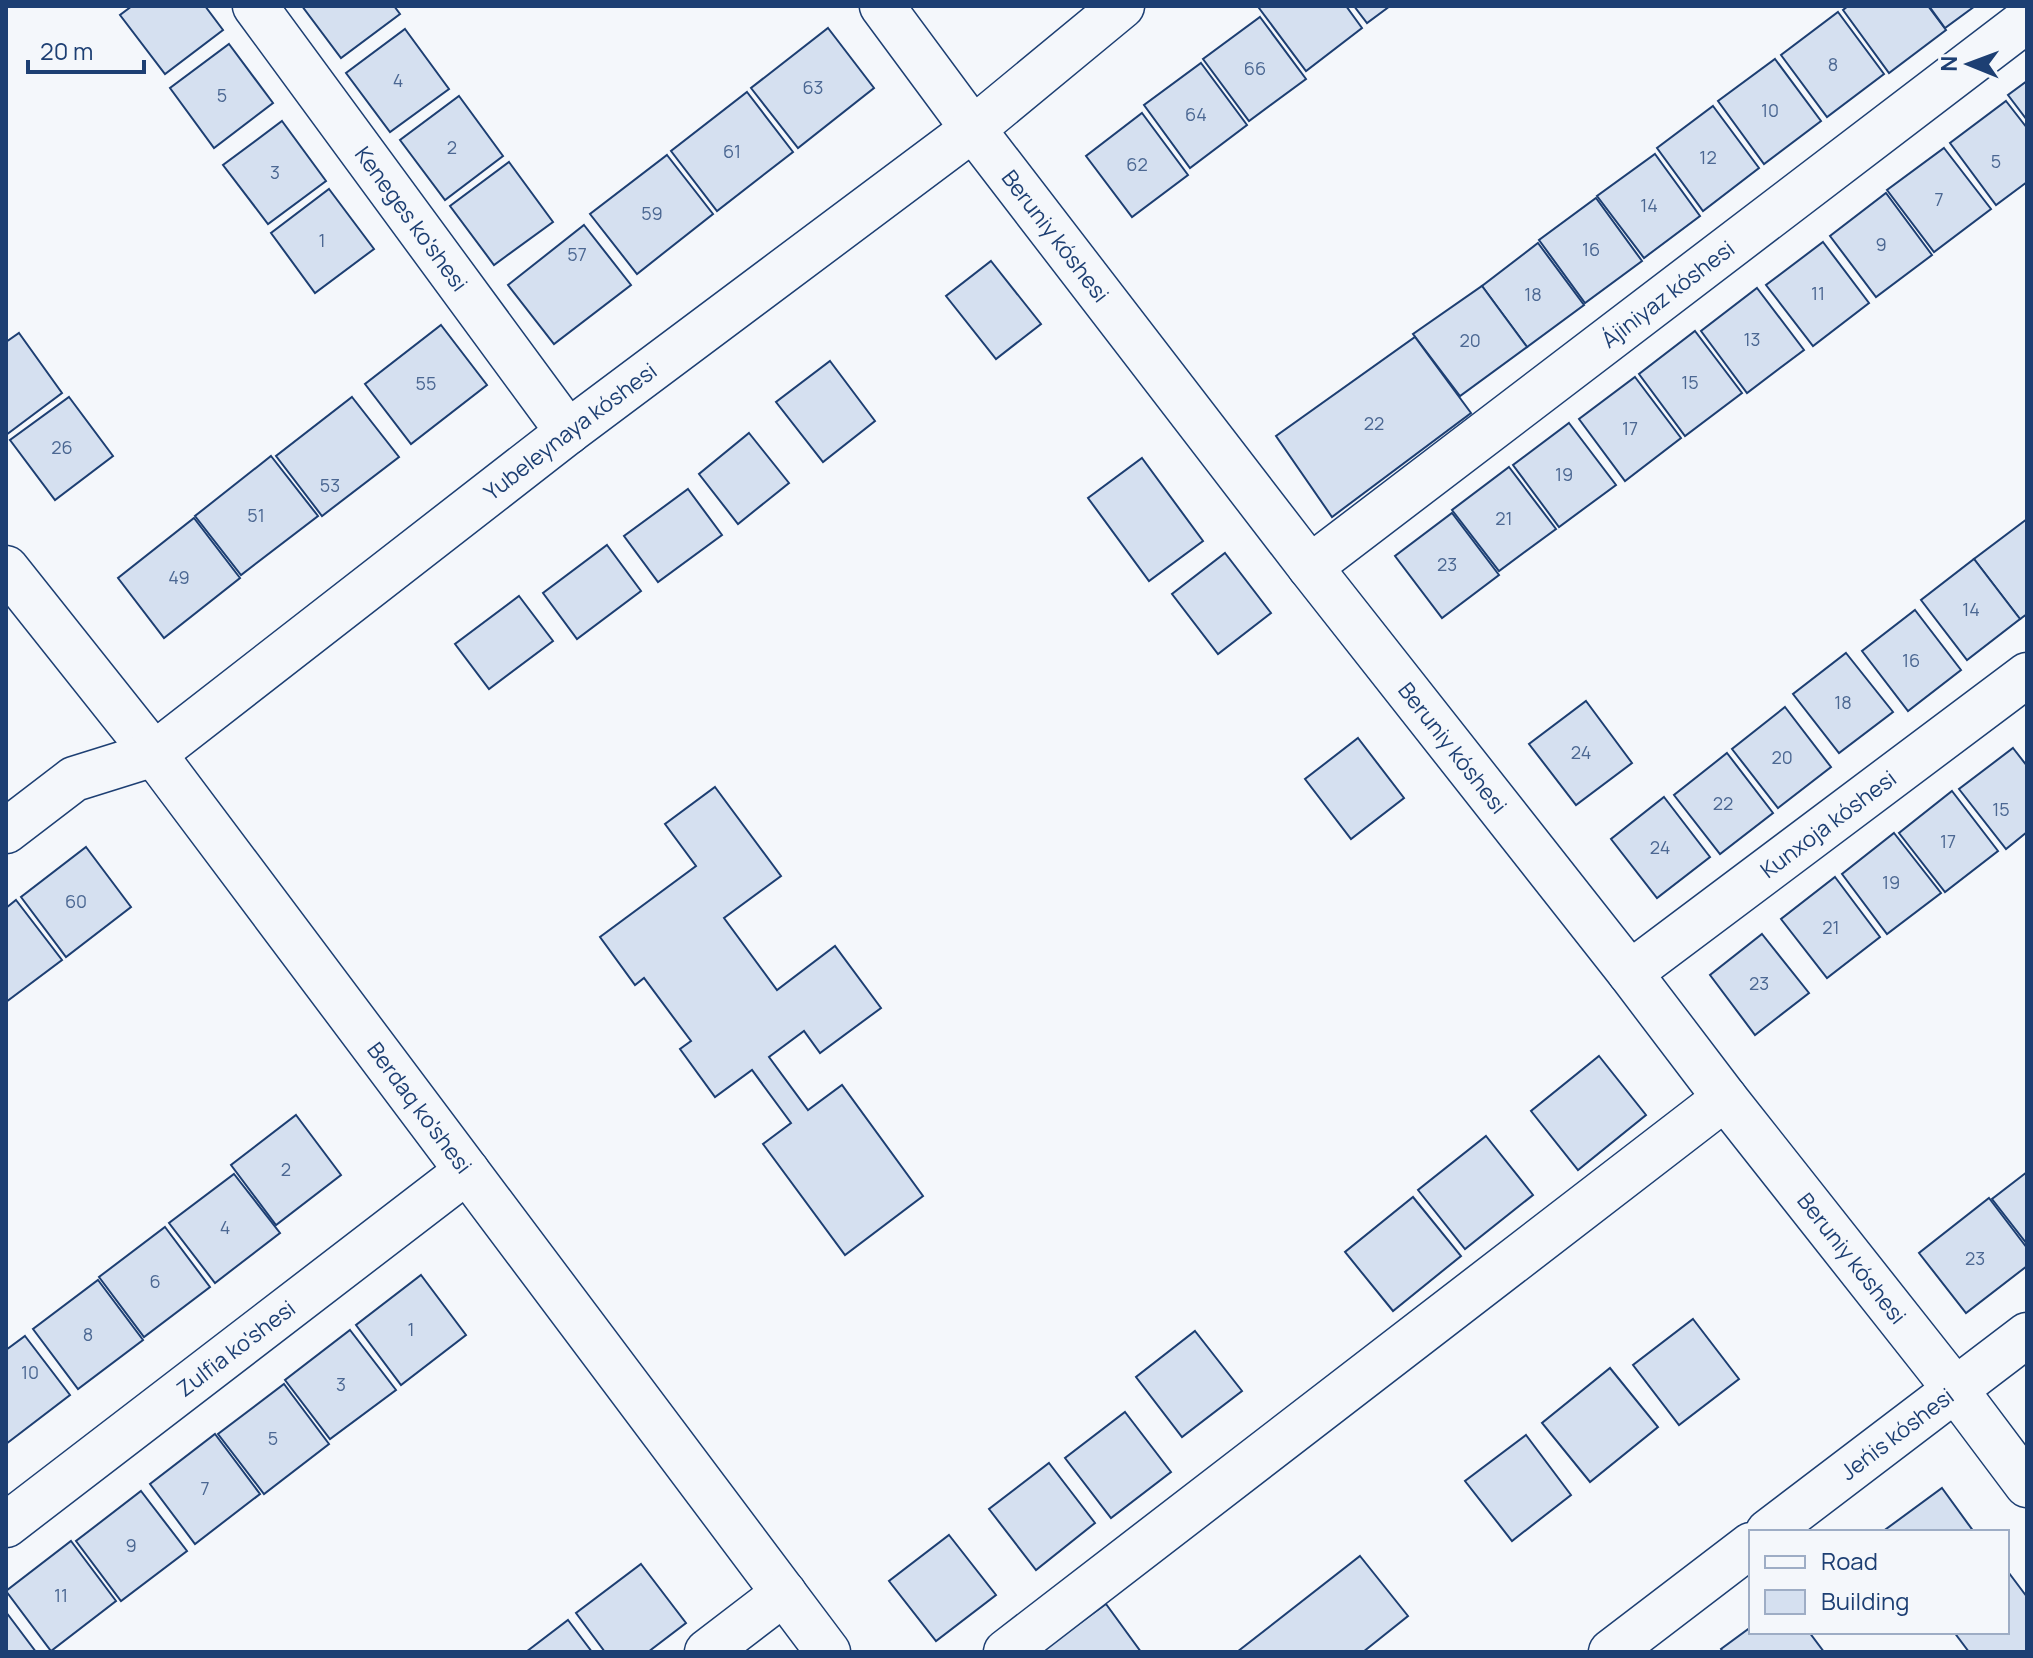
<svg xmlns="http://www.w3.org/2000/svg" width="2033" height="1658" font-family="Manrope,sans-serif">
  <rect width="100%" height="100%" fill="#f4f7fb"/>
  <g fill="#d5e0f0" stroke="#1d3f73" stroke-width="2">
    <polygon points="132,6 205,6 223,30 165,74 120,15"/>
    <polygon points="302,6 394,6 400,14 341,58"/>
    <polygon points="1262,6 1346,6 1362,28 1306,71 1259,8"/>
    <polygon points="1354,6 1390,6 1367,23"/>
    <polygon points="1848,6 1928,6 1946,30 1889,73 1843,10"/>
    <polygon points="1929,6 1975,6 1945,28"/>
    <polygon points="1838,12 1884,74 1827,117 1781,55"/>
    <polygon points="1260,17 1306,79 1249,121 1203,59"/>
    <polygon points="828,28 874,88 798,148 751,88"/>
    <polygon points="405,29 449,89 390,132 346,73"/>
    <polygon points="229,44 273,103 214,148 170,88"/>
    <polygon points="1775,59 1821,121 1764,164 1718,101"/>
    <polygon points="1201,63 1247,125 1190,168 1144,105"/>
    <polygon points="2027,81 2027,120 2008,95"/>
    <polygon points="747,92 793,152 717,211 671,151"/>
    <polygon points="459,96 503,156 445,200 400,140"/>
    <polygon points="2006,101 2027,128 2027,182 1996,205 1950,143"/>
    <polygon points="1713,106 1759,168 1703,211 1657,148"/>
    <polygon points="1142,113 1188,175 1132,217 1086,156"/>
    <polygon points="282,121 326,181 268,224 223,165"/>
    <polygon points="1944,148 1991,209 1934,252 1887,190"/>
    <polygon points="1655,154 1700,216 1644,258 1597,196"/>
    <polygon points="667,155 713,214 637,274 590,214"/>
    <polygon points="509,162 553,222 494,265 450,206"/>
    <polygon points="329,189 374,249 315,293 271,233"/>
    <polygon points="1886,193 1932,255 1876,297 1830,236"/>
    <polygon points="1596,198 1642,261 1585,303 1539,240"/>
    <polygon points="584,225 631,285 554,344 508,285"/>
    <polygon points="1823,242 1869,303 1813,346 1766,285"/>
    <polygon points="1538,243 1584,305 1527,347 1482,286"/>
    <polygon points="991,261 1041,324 996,359 946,296"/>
    <polygon points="1482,286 1527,347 1460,396 1413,334"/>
    <polygon points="1757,288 1804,350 1747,393 1701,331"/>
    <polygon points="441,325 487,385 411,444 365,384"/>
    <polygon points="1695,331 1742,393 1685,436 1639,374"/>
    <polygon points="19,333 62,393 6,435 6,342"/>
    <polygon points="1415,337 1471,413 1332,517 1276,436"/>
    <polygon points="830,361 875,421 823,462 776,402"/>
    <polygon points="1635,377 1681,438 1625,481 1579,419"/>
    <polygon points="69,397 113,456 55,500 10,440"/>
    <polygon points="352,397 399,457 322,516 276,456"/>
    <polygon points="1569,423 1616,485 1559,527 1513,465"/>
    <polygon points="749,433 789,483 738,524 699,474"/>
    <polygon points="271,456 318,516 241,575 195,516"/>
    <polygon points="1142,458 1203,541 1149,581 1088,498"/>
    <polygon points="1509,467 1556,529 1499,571 1452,510"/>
    <polygon points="688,489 722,535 658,582 624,536"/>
    <polygon points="1452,513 1499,575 1442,618 1395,556"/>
    <polygon points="194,518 240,578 164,638 118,578"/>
    <polygon points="2027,519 2027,614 2020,619 1974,559"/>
    <polygon points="607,545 641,591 577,639 543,593"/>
    <polygon points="1225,553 1271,613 1218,654 1172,594"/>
    <polygon points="1974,559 2020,619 1967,660 1921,600"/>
    <polygon points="519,596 553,641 489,689 455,644"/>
    <polygon points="1915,610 1961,670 1908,711 1862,651"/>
    <polygon points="1846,653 1893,712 1839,753 1793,694"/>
    <polygon points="1586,701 1632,763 1576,805 1529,744"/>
    <polygon points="1785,707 1831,767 1778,808 1732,749"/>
    <polygon points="1358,738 1404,798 1351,839 1305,779"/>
    <polygon points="2013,748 2027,766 2027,832 2006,849 1959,789"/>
    <polygon points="1727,753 1773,813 1720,854 1674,795"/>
    <polygon points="715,787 781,876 724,918 777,990 835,946 881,1008 820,1053 804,1031 769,1057 808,1110 842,1085 923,1196 845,1255 763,1144 791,1123 752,1070 715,1097 680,1049 691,1041 644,978 635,985 600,937 696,866 665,824"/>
    <polygon points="1952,791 1998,851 1945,892 1899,833"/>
    <polygon points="1664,797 1710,857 1657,898 1611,839"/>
    <polygon points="1894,833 1941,893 1887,934 1842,874"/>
    <polygon points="86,847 131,907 66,957 21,897"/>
    <polygon points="1835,877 1880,937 1827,978 1781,919"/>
    <polygon points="16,900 62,960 6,1002 6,908"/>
    <polygon points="1762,934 1809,993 1755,1035 1710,975"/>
    <polygon points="1599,1056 1646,1115 1578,1170 1531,1111"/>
    <polygon points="296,1115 341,1175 276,1225 231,1165"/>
    <polygon points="1486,1136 1533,1195 1465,1249 1418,1190"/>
    <polygon points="2027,1172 2027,1244 1992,1199"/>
    <polygon points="234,1174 280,1233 215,1283 169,1223"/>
    <polygon points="1413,1197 1461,1256 1393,1311 1345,1252"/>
    <polygon points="1989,1198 2027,1248 2027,1266 1966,1313 1919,1253"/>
    <polygon points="165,1227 210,1287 144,1337 99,1277"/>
    <polygon points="421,1275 466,1335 401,1385 356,1325"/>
    <polygon points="98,1280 143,1340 78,1389 33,1329"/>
    <polygon points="1693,1319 1739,1379 1679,1425 1633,1365"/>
    <polygon points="350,1330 396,1390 330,1439 285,1380"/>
    <polygon points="1195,1331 1242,1391 1182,1437 1136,1377"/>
    <polygon points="25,1336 70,1395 6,1444 6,1350"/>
    <polygon points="1610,1368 1658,1427 1590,1482 1542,1423"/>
    <polygon points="284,1384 329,1444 264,1494 218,1434"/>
    <polygon points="1125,1412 1171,1472 1111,1518 1065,1458"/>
    <polygon points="215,1434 260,1494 195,1544 150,1484"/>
    <polygon points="1526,1435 1571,1495 1512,1541 1465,1481"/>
    <polygon points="1049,1463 1095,1523 1036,1570 989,1509"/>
    <polygon points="1942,1488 1974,1532 1882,1532"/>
    <polygon points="141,1491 187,1551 121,1601 76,1541"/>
    <polygon points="949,1535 996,1595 936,1641 889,1581"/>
    <polygon points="71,1541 116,1601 51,1651 6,1591"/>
    <polygon points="1360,1556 1408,1616 1363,1652 1237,1652"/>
    <polygon points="641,1564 686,1623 648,1652 605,1652 576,1613"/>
    <polygon points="2009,1573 2027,1597 2027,1652 1969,1652 1954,1632 2007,1632 2007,1574"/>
    <polygon points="1106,1604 1141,1652 1040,1652"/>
    <polygon points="6,1612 36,1652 6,1652"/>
    <polygon points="568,1620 592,1652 526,1652"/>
    <polygon points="1751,1627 1751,1632 1809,1632 1824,1652 1723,1652 1721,1649"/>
  </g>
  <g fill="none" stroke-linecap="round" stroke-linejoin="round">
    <defs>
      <g id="minor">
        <path id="s1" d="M255,6L568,432"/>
        <path id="s2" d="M882,6L973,129L1310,567L1630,973L1725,1098L1955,1389L2027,1485"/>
        <path id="s3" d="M1310,567L2027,20"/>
        <path id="s4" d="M6,568L154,754L828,1652"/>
        <path id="s5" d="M6,831L74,779L154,754L568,432L973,129L1122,6"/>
        <path id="s6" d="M1630,973L2027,675"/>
        <path id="s7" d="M6,1525L467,1171"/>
        <path id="s8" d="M1768,1532L2027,1335"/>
        <polyline points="707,1652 784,1593"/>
        <polyline points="1006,1652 1725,1098"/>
        <polyline points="1611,1652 1751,1545"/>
      </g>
    </defs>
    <use href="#minor" stroke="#1d3f73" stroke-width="47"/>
    <use href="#minor" stroke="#f4f7fb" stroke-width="44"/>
  </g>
  <g text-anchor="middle" stroke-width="6" stroke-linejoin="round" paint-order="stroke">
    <g font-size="18" fill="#4b6792">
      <text x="1833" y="71">8</text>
      <text x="1255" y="75">66</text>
      <text x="398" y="87">4</text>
      <text x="813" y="94">63</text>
      <text x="222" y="102">5</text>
      <text x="1770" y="117">10</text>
      <text x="1196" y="121">64</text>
      <text x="452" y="154">2</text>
      <text x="732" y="158">61</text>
      <text x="1708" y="164">12</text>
      <text x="1996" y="168">5</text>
      <text x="1137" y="171">62</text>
      <text x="275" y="179">3</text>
      <text x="1939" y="206">7</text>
      <text x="1649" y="212">14</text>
      <text x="652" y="220">59</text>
      <text x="322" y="247">1</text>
      <text x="1881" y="251">9</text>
      <text x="1591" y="256">16</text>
      <text x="577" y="261">57</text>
      <text x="1818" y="300">11</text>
      <text x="1533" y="301">18</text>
      <text x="1752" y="346">13</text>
      <text x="1470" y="347">20</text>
      <text x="1690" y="389">15</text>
      <text x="426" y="390">55</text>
      <text x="1374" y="430">22</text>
      <text x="1630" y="435">17</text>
      <text x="62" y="454">26</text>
      <text x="1564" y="481">19</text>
      <text x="330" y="492">53</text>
      <text x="256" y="522">51</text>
      <text x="1504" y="525">21</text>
      <text x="1447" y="571">23</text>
      <text x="179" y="584">49</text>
      <text x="1971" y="616">14</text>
      <text x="1911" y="667">16</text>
      <text x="1843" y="709">18</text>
      <text x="1581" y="759">24</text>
      <text x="1782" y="764">20</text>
      <text x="1723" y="810">22</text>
      <text x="2001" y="816">15</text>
      <text x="1948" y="848">17</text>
      <text x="1660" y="854">24</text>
      <text x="1891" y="889">19</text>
      <text x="76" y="908">60</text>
      <text x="1831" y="934">21</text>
      <text x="1759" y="990">23</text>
      <text x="286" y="1176">2</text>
      <text x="225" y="1234">4</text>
      <text x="1975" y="1265">23</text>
      <text x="155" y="1288">6</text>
      <text x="411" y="1336">1</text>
      <text x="88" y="1341">8</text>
      <text x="30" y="1379">10</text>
      <text x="341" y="1391">3</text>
      <text x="273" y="1445">5</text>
      <text x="205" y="1495">7</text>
      <text x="131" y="1552">9</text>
      <text x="61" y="1602">11</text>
    </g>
    <g font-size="22" fill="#1d3f73" stroke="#f4f7fb">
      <text dy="8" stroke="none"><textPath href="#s1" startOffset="264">Keneges ko'shesi</textPath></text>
      <text dy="8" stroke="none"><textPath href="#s2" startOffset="288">Beruniy kóshesi</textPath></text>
      <text dy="8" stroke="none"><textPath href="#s3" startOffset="450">Ájiniyaz kóshesi</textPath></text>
      <text dy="8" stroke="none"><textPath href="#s5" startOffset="696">Yubeleynaya kóshesi</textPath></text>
      <text dy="8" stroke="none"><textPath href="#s2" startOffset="936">Beruniy kóshesi</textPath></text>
      <text dy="8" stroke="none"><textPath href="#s6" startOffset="248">Kunxoja kóshesi</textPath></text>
      <text dy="8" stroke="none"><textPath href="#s4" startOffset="680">Berdaq ko'shesi</textPath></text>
      <text dy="8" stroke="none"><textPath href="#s2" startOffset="1584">Beruniy kóshesi</textPath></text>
      <text dy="8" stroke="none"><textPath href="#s7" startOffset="290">Zulfia ko'shesi</textPath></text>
      <text dy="8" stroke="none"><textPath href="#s8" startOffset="162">Jeńis kóshesi</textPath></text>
    </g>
  </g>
  <rect width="2033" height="1658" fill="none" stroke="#1d3f73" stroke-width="16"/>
  <rect x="1749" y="1530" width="260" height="104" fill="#f4f7fb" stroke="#9eadc5" stroke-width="2"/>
  <rect x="1765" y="1556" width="40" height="12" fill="#f4f7fb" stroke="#9eadc5" stroke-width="2"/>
  <text x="1821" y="1570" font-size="24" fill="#1d3f73">Road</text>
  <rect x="1765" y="1590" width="40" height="24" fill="#d5e0f0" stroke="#9eadc5" stroke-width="2"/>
  <text x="1821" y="1610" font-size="24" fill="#1d3f73">Building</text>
  <g transform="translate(1969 64) rotate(271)" stroke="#f4f7fb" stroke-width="6" paint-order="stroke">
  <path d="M0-6L14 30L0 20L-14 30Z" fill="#1d3f73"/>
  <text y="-12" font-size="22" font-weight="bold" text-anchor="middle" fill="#1d3f73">N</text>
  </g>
  <path d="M28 60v12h116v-12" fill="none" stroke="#1d3f73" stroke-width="4"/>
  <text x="40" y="60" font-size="24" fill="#1d3f73" stroke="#f4f7fb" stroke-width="6" paint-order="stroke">20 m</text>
</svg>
